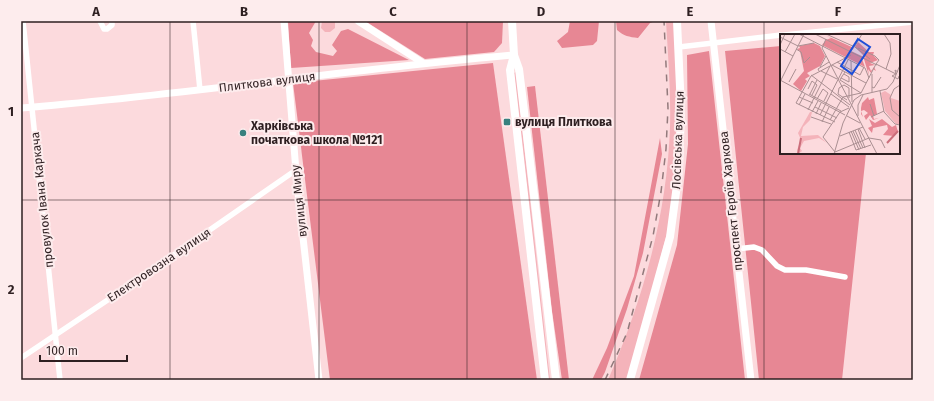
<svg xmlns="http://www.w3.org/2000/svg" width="934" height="401" font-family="'Fira Sans',sans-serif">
  <rect width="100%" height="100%" fill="#fcdadd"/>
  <g fill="#f4b3ba">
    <polygon points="322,21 335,21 335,28 330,32 325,32 321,28"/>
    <path d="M666,21H674L679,130L670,222L628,380H608C643,299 667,216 670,127C671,92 668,56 666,21Z"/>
    <polygon points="516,72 550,380 548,380 514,73"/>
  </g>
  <g fill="#e78794">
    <polygon points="288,21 316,21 309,33 313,40 311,46 316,52 333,56 337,51 332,45 341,31 348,29 409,60 291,68"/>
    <polygon points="365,21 503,21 502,43 494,52 425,59"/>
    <polygon points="570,21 599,21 597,41 593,45 562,48 557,41 568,32"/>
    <path d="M616,21H655L650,23L638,38C629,37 624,36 617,30Z"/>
    <polygon points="781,46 781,153 866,153 842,380 759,380 725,51"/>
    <polygon points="709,51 745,380 639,380 677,245 688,144 687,55"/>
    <polygon points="493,63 537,380 330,380 293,83"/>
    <polygon points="535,86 569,380 562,380 552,311 527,87"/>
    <polygon points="660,138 662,154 643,253 627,309 605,372 601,380 592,380 607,348 634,276"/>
  </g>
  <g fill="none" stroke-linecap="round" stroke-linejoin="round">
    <g stroke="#fff" stroke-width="5.5">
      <polyline points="23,21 60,380"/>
      <polyline points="100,21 104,29 107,29 112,25 112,21"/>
      <polyline points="193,21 200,90"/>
      <polyline points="784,35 913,22"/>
      <polyline points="679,47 781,35"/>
      <polyline points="736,249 754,247 762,250 777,266 785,270 806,270 845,277"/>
      <polyline points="21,358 142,277 296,170"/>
    </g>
    <g stroke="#fff" stroke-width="7">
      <polyline points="284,21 297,184 319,380"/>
      <polyline points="358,21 423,63"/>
      <polyline points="711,21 751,380"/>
      <path d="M21,108C186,95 349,69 514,55"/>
    </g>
    <polyline stroke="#fff" stroke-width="8" points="630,380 670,237 679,170 681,109 677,21"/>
    <g stroke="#fff" stroke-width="8">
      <polyline points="512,21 514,55 510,70 545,380"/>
      <polyline points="514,55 519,69 556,380"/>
    </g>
    <polyline stroke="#927a7c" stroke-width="1.5" stroke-dasharray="7 7" stroke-linecap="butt" points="605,380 627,333 653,236 661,192 666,149 668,108 664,21"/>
  </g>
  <path fill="none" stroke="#2e1f21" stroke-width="1" stroke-opacity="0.55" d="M170,21V380M319,21V380M467,21V380M615,21V380M764,21V380M21,200H913"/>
  <g fill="#38807e" stroke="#fdeced" stroke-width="1.5">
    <rect x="503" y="118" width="8" height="8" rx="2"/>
    <circle cx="243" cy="133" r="4"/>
  </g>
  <g text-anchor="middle" stroke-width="4" stroke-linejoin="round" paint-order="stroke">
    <g font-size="12" fill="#2e1f21" stroke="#fdeced">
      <text transform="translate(267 82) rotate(-7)" y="4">Плиткова вулиця</text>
      <text transform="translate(678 140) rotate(-88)" y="4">Лосівська вулиця</text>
      <text transform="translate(42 200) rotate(-96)" y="4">провулок Івана Каркача</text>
      <text transform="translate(299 201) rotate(-96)" y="4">вулиця Миру</text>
      <text transform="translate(731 201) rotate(-96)" y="4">проспект Героїв Харкова</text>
      <text transform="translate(159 265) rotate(-34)" y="4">Електровозна вулиця</text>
    </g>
    <g font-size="12" font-weight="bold" fill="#2e1f21" stroke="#fdeced" text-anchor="start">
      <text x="515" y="126">вулиця Плиткова</text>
      <text x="251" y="130">Харківська<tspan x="251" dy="14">початкова школа №121</tspan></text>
    </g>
  </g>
  <g transform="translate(780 34)">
    <rect width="120" height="120" fill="#fcdadd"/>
    <path d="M105,57L111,61V64L120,67V90H116L105,77L101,59ZM30,78H32L30,86L23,93L21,102L38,101L47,109L39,104L24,107L20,114L22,117L18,120L17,116L21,106L18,99Z" fill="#f4b3ba"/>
    <path d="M45,1L74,14L71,17L86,24L75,13L78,8L89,18H94L93,21L98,26L90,29L95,31L89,32L91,37L94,33L96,37L93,35L91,39L88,35L89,42L84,25H82L85,33L42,11L46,6L51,4ZM34,9L40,12L45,22L40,32L27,39L30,42L25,45L27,47L21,57L13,50L24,37L20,17L17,15L20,14L19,12ZM88,63L89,66L94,64L97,80L93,82L94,85L99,84L93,86L90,81L86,86L84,82L88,79L84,76L81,77L83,83L81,80V74L82,69ZM89,85L95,89L102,85L112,93L116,91L118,98L114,102L103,101L108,95L107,91L93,94L92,99L88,94L92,92Z" fill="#e78794"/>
    <path fill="none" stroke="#cb6e7b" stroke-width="2" d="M107,109L118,97M18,120L21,104"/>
    <path fill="none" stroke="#aa8f92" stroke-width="1" d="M19,0L85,34L89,44M35,0L97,31M46,0L75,13L90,25M104,0L110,9L111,20L106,35M0,3L18,12L34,9M46,5L42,14L97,120M0,11L5,0M75,12L82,0M78,14L95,22L99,26L96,30M0,15L13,22M16,15L21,18L24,29L30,23M5,18L15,0M71,27L72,68M57,28L80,41L84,33M96,30L116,40M52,31L86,49M40,33L46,22M39,37L38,35L49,28M41,37L57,45M118,38L115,36L116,40L112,42L118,45L119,42M64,40L69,43V48L61,44L65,38M92,40V58M31,41L70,71M61,44L60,46L81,59M0,46L65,81M0,48L24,0M9,48L16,35M92,53L94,54L101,43M28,55L32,47L37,51L32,61M100,57L104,78L115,90L120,91M29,60L61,77M30,60L37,46M51,60L69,73M19,63L33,69M37,65L43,55L48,59L44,67M67,66L58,60L59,54L64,51L69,54V64M90,70L94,82M19,71L25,60M35,73L57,84M69,74L60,78L43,103L55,118L89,104M28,76L50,32M32,78L38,67M36,80L41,69M40,81L68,26M67,82L80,89M78,82V71L83,61M31,83L51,90M91,83L104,77M120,83L112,76L110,64L114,55L120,51M50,86L63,63L81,59L96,30M42,88L49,73M55,88L16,69L31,42L71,21M79,94L85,105M78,95L85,114M75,96L83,114M71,97L79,116M73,97L81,115M69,98L76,116L91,111M60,102L83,93M89,104L101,106L105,114M54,120L63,89L74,66L81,61L107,55L113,48L120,31"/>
    <path fill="#1d4ed8" fill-opacity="0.15" stroke="#1d4ed8" stroke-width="2" d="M78,5L90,13L72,40L61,32Z"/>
    <rect width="120" height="120" fill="none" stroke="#2e1f21" stroke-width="2"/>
  </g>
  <rect width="934" height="401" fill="none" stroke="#fdeced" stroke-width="44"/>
  <path d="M40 355v6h87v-6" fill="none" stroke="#2e1f21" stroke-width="2"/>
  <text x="46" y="355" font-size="12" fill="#2e1f21" stroke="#fdeced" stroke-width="3" paint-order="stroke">100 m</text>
  <rect x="22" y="22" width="890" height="357" fill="none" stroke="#2e1f21" stroke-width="1.5"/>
  <g font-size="13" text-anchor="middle" font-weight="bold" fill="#2e1f21">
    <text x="96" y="16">A</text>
    <text x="244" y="16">B</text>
    <text x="393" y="16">C</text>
    <text x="541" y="16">D</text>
    <text x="690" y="16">E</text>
    <text x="838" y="16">F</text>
    <text x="11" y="116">1</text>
    <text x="11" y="294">2</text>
  </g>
</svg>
